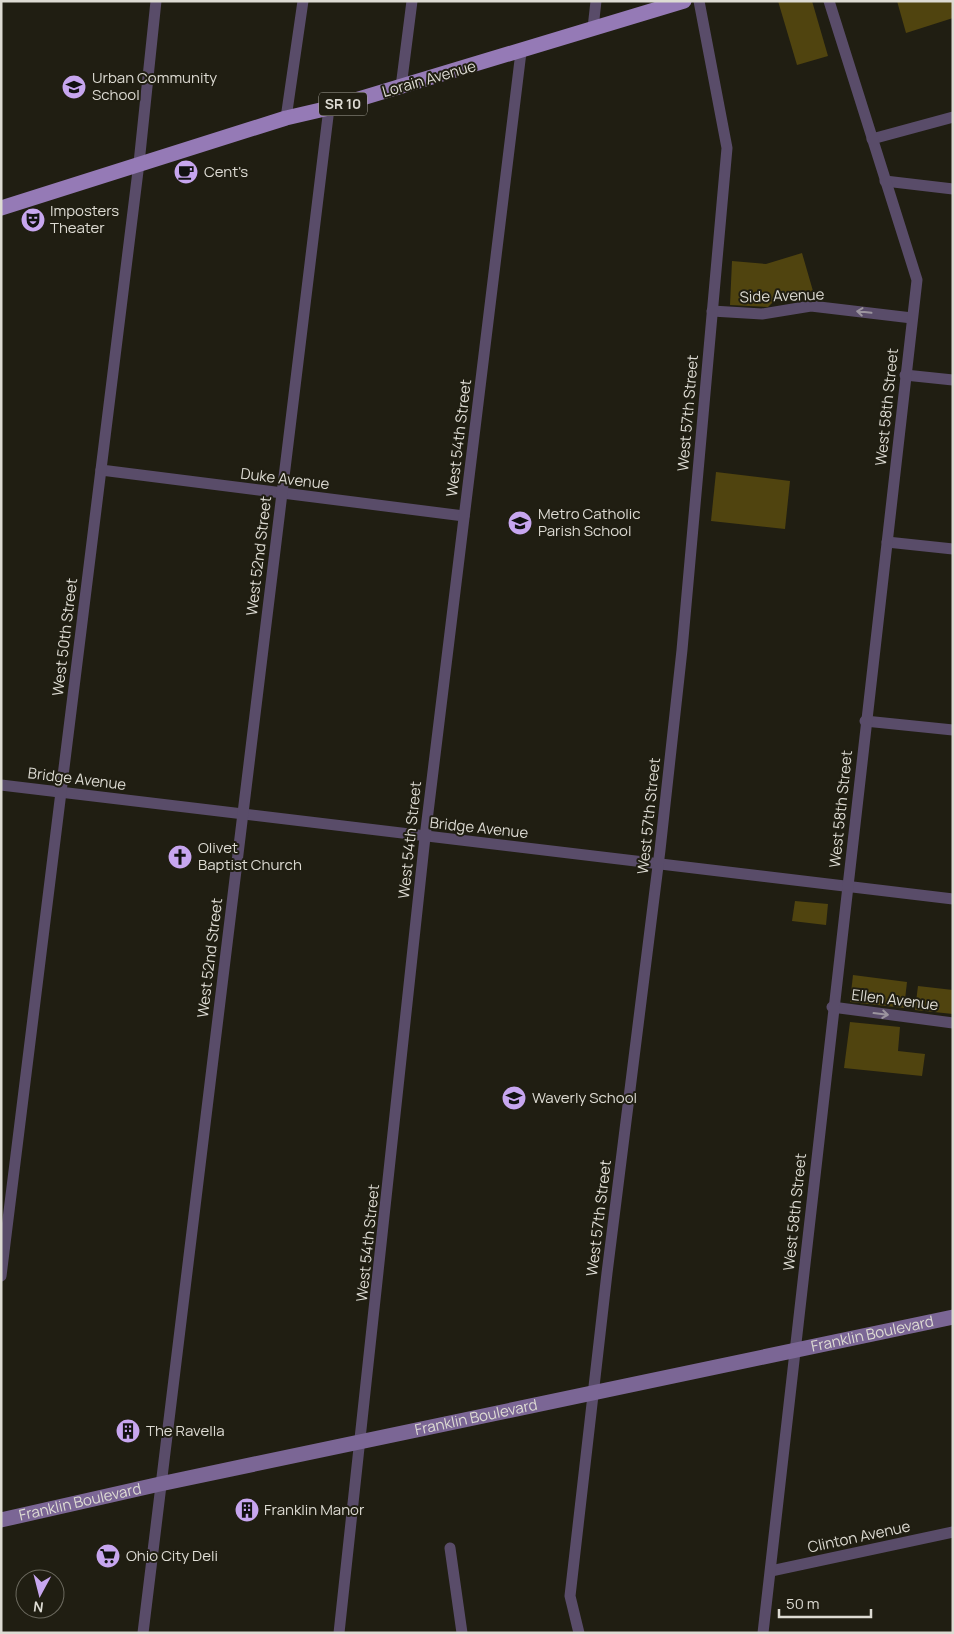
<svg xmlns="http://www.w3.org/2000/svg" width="954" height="1634" font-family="Manrope,sans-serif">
  <rect width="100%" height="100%" fill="#201e12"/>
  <g fill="#50440f">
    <polygon points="778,1 812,1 828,56 797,65"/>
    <polygon points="897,1 953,1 953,18 906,33"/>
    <polygon points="802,253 813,291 778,297 768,307 730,305 732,261 766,264"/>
    <polygon points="716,472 790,481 785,529 711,521"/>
    <polygon points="795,901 828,904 826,925 792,921"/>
    <polygon points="853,975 907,982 904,1008 850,1002"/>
    <polygon points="918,986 953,990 953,1014 915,1010"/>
    <polygon points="850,1022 900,1027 898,1051 925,1054 922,1076 844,1068"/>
  </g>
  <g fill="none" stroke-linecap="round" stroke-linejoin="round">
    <g stroke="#594c69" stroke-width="11">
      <polyline points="593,28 596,1"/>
      <polyline points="401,87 412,1"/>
      <polyline points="286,118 303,1"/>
      <polyline points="872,139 953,117"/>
      <polyline points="885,181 953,189"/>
      <polyline points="712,311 762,314 811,306 912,318"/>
      <polyline points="905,375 953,380"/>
      <polyline points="101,470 464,516"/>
      <polyline points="887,542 953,549"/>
      <polyline points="865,721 953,730"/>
      <polyline points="1,785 953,899"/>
      <polyline points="832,1007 953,1023"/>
      <polyline points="1,1276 139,163 156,1"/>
      <polyline points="450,1548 462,1633"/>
      <polyline points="771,1571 953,1532"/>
      <polyline points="143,1633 329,108"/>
      <polyline points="339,1633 425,837 521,52"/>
      <polyline points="579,1633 570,1596 607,1273 660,850 682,650 727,148 699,1"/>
      <polyline points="763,1633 917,280 829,1"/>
    </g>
    <path stroke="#7b6695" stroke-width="15" id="s1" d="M1,1520L160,1484L953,1317"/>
    <polyline stroke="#957ab6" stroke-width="15" points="1,208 286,118 329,108 684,1"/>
  </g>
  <defs><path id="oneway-shaft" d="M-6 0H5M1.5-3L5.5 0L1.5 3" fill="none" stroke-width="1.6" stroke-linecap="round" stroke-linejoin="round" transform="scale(1.25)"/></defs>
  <g stroke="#9b949e">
    <use href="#oneway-shaft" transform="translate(864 312) rotate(-174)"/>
    <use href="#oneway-shaft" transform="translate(881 1014) rotate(7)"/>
  </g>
  <defs>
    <symbol id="school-disc" viewBox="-11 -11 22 22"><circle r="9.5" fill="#c7a6ef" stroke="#201e12"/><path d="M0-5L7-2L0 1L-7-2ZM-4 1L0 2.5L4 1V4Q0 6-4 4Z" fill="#111"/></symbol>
    <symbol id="cafe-disc" viewBox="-11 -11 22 22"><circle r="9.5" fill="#c7a6ef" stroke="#201e12"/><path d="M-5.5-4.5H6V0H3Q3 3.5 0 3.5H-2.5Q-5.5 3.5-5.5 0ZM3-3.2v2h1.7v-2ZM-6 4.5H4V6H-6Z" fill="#111"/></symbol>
    <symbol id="theatre-disc" viewBox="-11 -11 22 22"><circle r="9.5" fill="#c7a6ef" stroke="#201e12"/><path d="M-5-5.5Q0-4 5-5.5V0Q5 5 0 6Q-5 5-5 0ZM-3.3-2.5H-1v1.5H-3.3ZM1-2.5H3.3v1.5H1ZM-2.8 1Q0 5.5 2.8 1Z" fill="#111"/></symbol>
    <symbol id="church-disc" viewBox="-11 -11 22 22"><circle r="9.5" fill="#c7a6ef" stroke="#201e12"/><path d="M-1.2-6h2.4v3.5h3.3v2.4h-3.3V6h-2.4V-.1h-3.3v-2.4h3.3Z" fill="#111"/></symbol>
    <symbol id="building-disc" viewBox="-11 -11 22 22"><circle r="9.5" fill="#c7a6ef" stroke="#201e12"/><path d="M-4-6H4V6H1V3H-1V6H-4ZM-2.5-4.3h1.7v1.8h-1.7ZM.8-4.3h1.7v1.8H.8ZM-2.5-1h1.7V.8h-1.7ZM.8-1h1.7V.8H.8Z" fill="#111"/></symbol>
    <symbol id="supermarket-disc" viewBox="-11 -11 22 22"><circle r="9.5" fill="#c7a6ef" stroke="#201e12"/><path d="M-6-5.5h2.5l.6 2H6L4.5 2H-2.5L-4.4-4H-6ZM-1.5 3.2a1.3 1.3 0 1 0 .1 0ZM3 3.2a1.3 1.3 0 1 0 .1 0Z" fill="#111"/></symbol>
  </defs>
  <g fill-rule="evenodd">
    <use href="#school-disc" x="60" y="73" width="28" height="28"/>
    <use href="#cafe-disc" x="172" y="158" width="28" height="28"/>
    <use href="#theatre-disc" x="19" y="206" width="28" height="28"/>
    <use href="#school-disc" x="506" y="509" width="28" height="28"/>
    <use href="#church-disc" x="166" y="843" width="28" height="28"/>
    <use href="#school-disc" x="500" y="1084" width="28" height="28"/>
    <use href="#building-disc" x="114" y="1417" width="28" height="28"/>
    <use href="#building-disc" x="233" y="1496" width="28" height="28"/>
    <use href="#supermarket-disc" x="94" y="1542" width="28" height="28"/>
  </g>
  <g text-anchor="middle" stroke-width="4" stroke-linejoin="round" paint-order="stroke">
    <rect fill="#201e12" stroke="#a4a299" stroke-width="1" x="319" y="92.5" width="48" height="23" rx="4"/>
    <g font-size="14" font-weight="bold" fill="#dddbd3">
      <text x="343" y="109">SR 10</text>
    </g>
    <g font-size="15" fill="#dddbd3" stroke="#201e12" text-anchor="start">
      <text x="92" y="83">Urban Community<tspan x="92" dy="17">School</tspan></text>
      <text x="204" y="177">Cent's</text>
      <text x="50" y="216">Imposters<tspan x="50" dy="17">Theater</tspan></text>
      <text x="538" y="519">Metro Catholic<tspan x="538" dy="17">Parish School</tspan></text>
      <text x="198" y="853">Olivet<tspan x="198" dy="17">Baptist Church</tspan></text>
      <text x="532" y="1103">Waverly School</text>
      <text x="146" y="1436">The Ravella</text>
      <text x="264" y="1515">Franklin Manor</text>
      <text x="126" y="1561">Ohio City Deli</text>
    </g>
    <g font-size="15" fill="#dddbd3" stroke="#201e12">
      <text transform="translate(429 79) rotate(-16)" y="5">Lorain Avenue</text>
      <text transform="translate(782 296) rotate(-2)" y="5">Side Avenue</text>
      <text transform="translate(887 407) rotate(-84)" y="5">West 58th Street</text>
      <text transform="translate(688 413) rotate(-85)" y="5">West 57th Street</text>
      <text transform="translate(459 438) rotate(-83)" y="5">West 54th Street</text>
      <text transform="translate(285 479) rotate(7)" y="5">Duke Avenue</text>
      <text transform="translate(259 556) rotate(-83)" y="5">West 52nd Street</text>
      <text transform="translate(65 637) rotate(-83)" y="5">West 50th Street</text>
      <text transform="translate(77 779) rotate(7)" y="5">Bridge Avenue</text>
      <text transform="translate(841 809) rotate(-84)" y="5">West 58th Street</text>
      <text transform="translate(649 816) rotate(-84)" y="5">West 57th Street</text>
      <text transform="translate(479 828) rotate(6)" y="5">Bridge Avenue</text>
      <text transform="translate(410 840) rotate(-84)" y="5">West 54th Street</text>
      <text transform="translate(210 958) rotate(-83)" y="5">West 52nd Street</text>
      <text transform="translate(895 1000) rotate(7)" y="5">Ellen Avenue</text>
      <text transform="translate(795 1212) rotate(-84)" y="5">West 58th Street</text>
      <text transform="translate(599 1218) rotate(-83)" y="5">West 57th Street</text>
      <text transform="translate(368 1243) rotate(-84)" y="5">West 54th Street</text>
      <text dy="5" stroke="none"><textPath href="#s1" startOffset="891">Franklin Boulevard</textPath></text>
      <text dy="5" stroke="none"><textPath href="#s1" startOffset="486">Franklin Boulevard</textPath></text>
      <text dy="5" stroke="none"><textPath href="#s1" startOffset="81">Franklin Boulevard</textPath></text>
      <text transform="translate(859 1537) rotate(-12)" y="5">Clinton Avenue</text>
    </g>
  </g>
  <rect width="954" height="1634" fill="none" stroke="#dddbd3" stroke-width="5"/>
  <g transform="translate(40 1594) rotate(187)"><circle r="24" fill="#201e12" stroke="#6c6a5f"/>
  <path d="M0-4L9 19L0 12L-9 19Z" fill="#c7a6ef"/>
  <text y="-8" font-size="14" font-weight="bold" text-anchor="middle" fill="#dddbd3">N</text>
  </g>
  <path d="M779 1609v8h92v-8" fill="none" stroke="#dddbd3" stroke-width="2.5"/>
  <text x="786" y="1609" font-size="15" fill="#dddbd3" stroke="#201e12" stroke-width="4" paint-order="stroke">50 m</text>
</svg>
